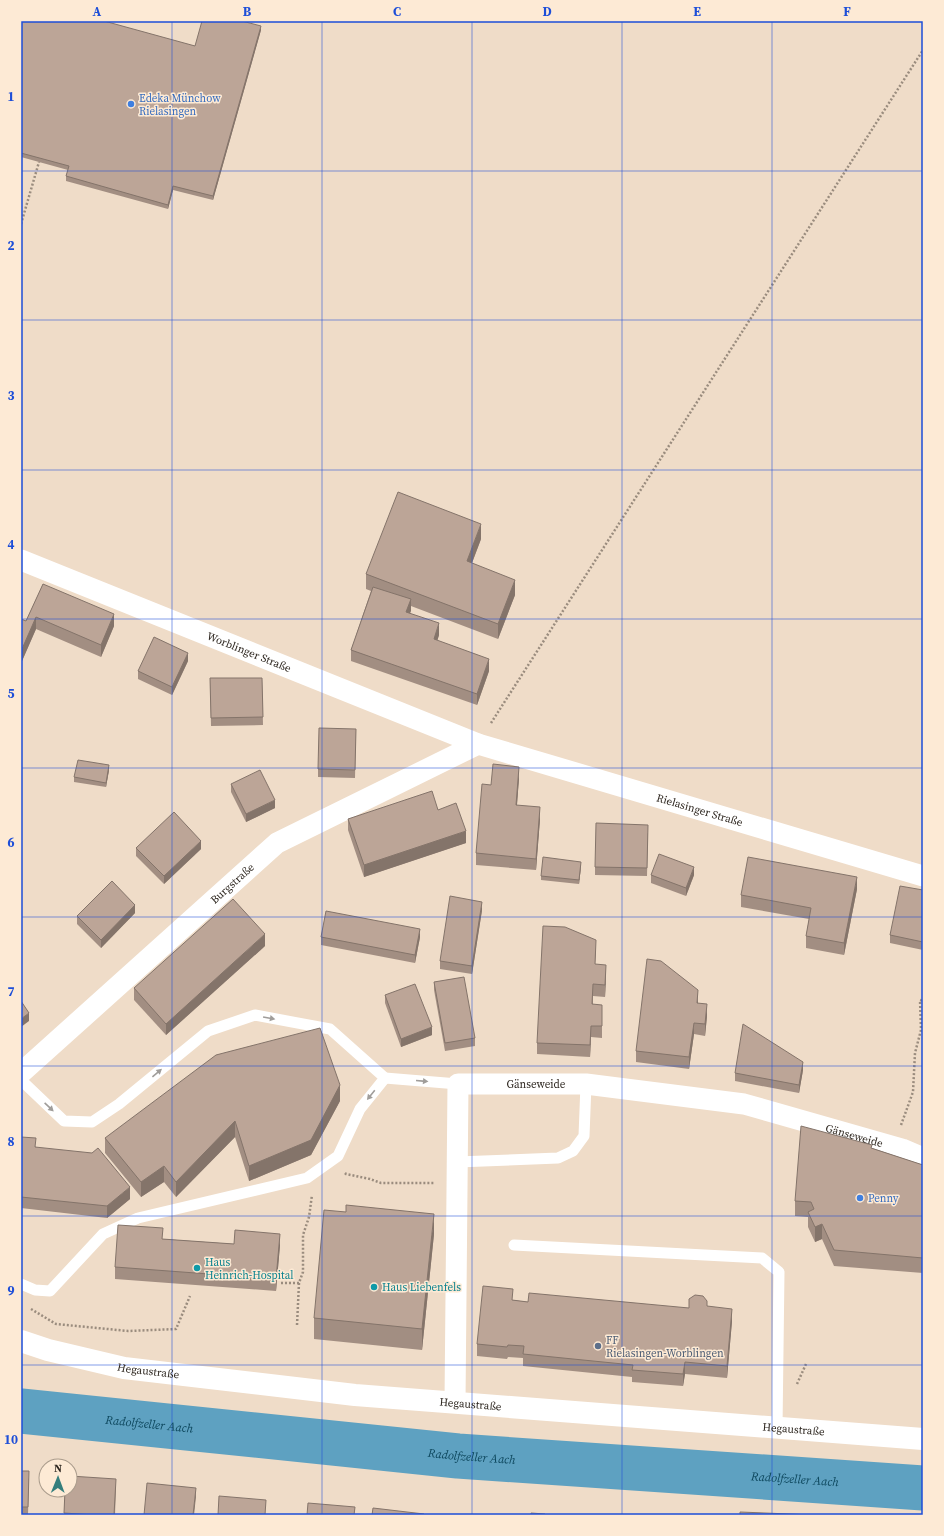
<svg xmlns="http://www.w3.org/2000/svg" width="944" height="1536" font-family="'Source Serif 4',serif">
  <rect width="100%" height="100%" fill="#efdcc8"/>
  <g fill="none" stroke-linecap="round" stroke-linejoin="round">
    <path stroke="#5ea1c1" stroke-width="45" id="s1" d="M21,1411L458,1456L923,1488"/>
    <g stroke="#9a8c7e" stroke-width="2.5" stroke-dasharray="2 2" stroke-linecap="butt">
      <polyline points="21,224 39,162"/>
      <polyline points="491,723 923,50"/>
      <polyline points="901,1125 913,1092 915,1053 921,1030 920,1000 923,1001"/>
      <polyline points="345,1173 346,1174 370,1179 381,1183 434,1183"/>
      <polyline points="281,1283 299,1283"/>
      <polyline points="31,1309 56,1324 128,1331 176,1329 190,1296"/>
      <polyline points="297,1325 299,1283 303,1272 303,1235 309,1217 312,1195"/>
      <polyline points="797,1384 806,1364"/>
    </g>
    <g stroke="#fff" stroke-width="11">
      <polyline points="385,1078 458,1084"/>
      <polyline points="21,1080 64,1121 92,1122 119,1104 208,1031 255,1015 330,1029 385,1078 360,1109 338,1156 307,1178 138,1218 103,1234 50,1291 35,1290 21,1284"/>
      <polyline points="457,1162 558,1158 573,1151 584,1136 586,1084"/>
      <polyline points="514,1245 762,1258 779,1272 777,1428"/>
    </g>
    <g stroke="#fff" stroke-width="21">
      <path id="s2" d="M21,560L478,744L923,876"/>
      <path id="s3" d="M21,1073L277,843L478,744"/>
      <path id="s4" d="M455,1402L458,1084H586L744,1104L902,1149L923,1158"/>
    </g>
    <path stroke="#fff" stroke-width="22" id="s5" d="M21,1341L48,1350L124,1368L355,1395L923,1439"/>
  </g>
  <g fill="#a28e82">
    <polygon points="21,21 195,46 261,30 213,200 173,190 168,209 66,181 66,176 68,170 21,157"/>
    <polygon points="481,539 472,563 515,595 498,639 411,606 410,613 439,635 437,641 489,671 477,705 351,661 351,650 371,591 366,589 366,574"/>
    <polygon points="43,584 114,626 101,657 36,629 22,661 21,661 21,619 26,621"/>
    <polygon points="188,661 172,695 138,679 138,671"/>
    <polygon points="210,678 262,678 263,725 211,726"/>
    <polygon points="356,729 355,778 318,777 318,769"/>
    <polygon points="109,770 106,787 74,782 74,777"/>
    <polygon points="519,778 517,805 540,819 536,870 476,865 476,853 491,785"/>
    <polygon points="231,784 275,808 246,822 231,792"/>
    <polygon points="438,810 466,843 364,877 348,830 348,819"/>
    <polygon points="648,833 647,876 595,875 595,867"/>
    <polygon points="136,848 201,849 164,884 136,856"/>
    <polygon points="581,866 579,884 541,880 541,876"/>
    <polygon points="651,875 694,875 686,896 651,883"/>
    <polygon points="857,889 844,955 806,948 806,936 809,919 741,907 741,895"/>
    <polygon points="923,890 923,950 890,943 890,935"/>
    <polygon points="482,910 472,974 440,969 440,961"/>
    <polygon points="135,913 101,948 77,924 77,916"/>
    <polygon points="321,937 420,937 415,963 321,945"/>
    <polygon points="265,946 166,1035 134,1000 134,988"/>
    <polygon points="596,952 595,964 606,977 605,997 593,996 593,1004 602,1017 602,1038 591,1037 590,1057 537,1054 537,1043"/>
    <polygon points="434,982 475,1038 475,1046 445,1051 434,990"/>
    <polygon points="385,995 432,1035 401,1047 385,1003"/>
    <polygon points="698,1003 707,1016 705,1036 694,1034 689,1069 636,1062 636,1051"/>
    <polygon points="803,1070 799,1093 735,1081 735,1073"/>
    <polygon points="340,1101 311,1155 249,1181 235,1137 176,1197 164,1182 141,1197 105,1153 105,1138"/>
    <polygon points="21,1137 36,1147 130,1199 107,1218 21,1208"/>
    <polygon points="872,1148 923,1165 923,1273 834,1266 822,1239 815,1242 808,1227 808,1217 795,1216 795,1201"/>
    <polygon points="434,1234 422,1350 314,1339 314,1318"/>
    <polygon points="163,1239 234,1244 280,1245 276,1291 115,1279 115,1267"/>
    <polygon points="513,1300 528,1302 689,1308 707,1306 732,1321 727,1378 685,1374 683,1386 632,1382 632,1377 523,1366 523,1358 508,1357 507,1359 477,1356 477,1344"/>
    <polygon points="21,1471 29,1479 28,1515 21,1515"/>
    <polygon points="116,1487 115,1515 64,1515 65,1490"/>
  </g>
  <g fill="#84746a">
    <polygon points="261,26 261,30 213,200 213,196"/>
    <polygon points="173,186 173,190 168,209 168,205"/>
    <polygon points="481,524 481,539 467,576 467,561"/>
    <polygon points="515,580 515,595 498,639 498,624"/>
    <polygon points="411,599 411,611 406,623 406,612"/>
    <polygon points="114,614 114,626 101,657 101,645"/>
    <polygon points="36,617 36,629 22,661 22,649"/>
    <polygon points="439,623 439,635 434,651 434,639"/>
    <polygon points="188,653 188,661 172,695 172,687"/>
    <polygon points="489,659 489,671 477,705 477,694"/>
    <polygon points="109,765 109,770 106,787 106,783"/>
    <polygon points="519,767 519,778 516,817 516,805"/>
    <polygon points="275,800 275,808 246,822 246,814"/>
    <polygon points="540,807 540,819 536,870 536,859"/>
    <polygon points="466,831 466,843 364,877 364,865"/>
    <polygon points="201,841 201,849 164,884 164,876"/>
    <polygon points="581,862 581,866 579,884 579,880"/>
    <polygon points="694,867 694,875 686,896 686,888"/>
    <polygon points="857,877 857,889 844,955 844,943"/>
    <polygon points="482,902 482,910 472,974 472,966"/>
    <polygon points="135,905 135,913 101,948 101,940"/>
    <polygon points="420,929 420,937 415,963 415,955"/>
    <polygon points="265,934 265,946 166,1035 166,1024"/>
    <polygon points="606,965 606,977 605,997 605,985"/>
    <polygon points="698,990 698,1002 697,1015 697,1003"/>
    <polygon points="707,1004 707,1016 705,1036 705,1024"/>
    <polygon points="29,1013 29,1021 21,1027 21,1019"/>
    <polygon points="694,1023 694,1034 689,1069 689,1057"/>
    <polygon points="591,1026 591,1037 590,1057 590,1045"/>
    <polygon points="432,1027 432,1035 401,1047 401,1039"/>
    <polygon points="803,1062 803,1070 799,1093 799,1085"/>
    <polygon points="340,1085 340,1101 311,1155 249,1181 249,1166"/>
    <polygon points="235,1121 235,1137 176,1197 176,1182"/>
    <polygon points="164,1166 164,1182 141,1197 141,1182"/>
    <polygon points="130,1187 130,1199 107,1218 107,1206"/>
    <polygon points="434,1214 434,1234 422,1350 422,1329"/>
    <polygon points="822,1224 822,1239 815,1242 815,1227"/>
    <polygon points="280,1234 280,1245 276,1291 276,1279"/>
    <polygon points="732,1309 732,1321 727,1378 727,1366"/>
    <polygon points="685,1362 685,1374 683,1386 683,1374"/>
    <polygon points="196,1488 196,1496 194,1515 193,1515"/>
  </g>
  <g fill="#bca597" stroke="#84746a">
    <polygon points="21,21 104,21 195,46 202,21 242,21 261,26 213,196 173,186 168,205 66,176 69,166 21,153"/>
    <polygon points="398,492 481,524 467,561 515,580 498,624 366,574"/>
    <polygon points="43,584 114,614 101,645 36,617 22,649 21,649 21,619 26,621"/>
    <polygon points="373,587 411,599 406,612 439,623 434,639 489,659 477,694 351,650"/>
    <polygon points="154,637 188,653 172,687 138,671"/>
    <polygon points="210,678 262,678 263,717 211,718"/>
    <polygon points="319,728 356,729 355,770 318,769"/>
    <polygon points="78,760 109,765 106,783 74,777"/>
    <polygon points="493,764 519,767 516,805 540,807 536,859 476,853 482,784 491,785"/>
    <polygon points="260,770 275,800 246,814 231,784"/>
    <polygon points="432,791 438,810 456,803 466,831 364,865 348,819"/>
    <polygon points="174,812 201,841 164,876 136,848"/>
    <polygon points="596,823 648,825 647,868 595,867"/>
    <polygon points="659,854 694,867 686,888 651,875"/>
    <polygon points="543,857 581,862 579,880 541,876"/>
    <polygon points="748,857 857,877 844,943 806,936 811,908 741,895"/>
    <polygon points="112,881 135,905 101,940 77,916"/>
    <polygon points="900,886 923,890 923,942 890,935"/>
    <polygon points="450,896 482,902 472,966 440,961"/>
    <polygon points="233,899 265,934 166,1024 134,988"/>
    <polygon points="326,911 420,929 415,955 321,937"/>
    <polygon points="543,926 565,927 596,940 595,964 606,965 605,985 593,984 592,1004 602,1005 602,1026 591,1026 590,1045 537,1043"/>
    <polygon points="647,959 661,961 698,990 697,1003 707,1004 705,1024 694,1023 689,1057 636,1051"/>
    <polygon points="464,977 475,1038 445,1043 434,982"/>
    <polygon points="415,984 432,1027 401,1039 385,995"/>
    <polygon points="21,1001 29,1013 21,1019"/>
    <polygon points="743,1024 803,1062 799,1085 735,1073"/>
    <polygon points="320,1028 340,1085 311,1140 249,1166 235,1121 176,1182 164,1166 141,1182 105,1138 216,1055"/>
    <polygon points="801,1126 872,1145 871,1148 923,1165 923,1258 834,1250 822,1224 815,1227 808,1212 814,1209 811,1202 795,1201"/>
    <polygon points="21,1137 36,1138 35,1147 92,1153 98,1148 130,1187 107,1206 21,1197"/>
    <polygon points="346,1205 434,1214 422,1329 314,1318 324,1210 346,1212"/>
    <polygon points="118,1225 163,1228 162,1239 234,1244 235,1230 280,1234 276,1279 115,1267"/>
    <polygon points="483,1286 513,1289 512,1300 528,1302 529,1293 689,1308 689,1299 695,1295 703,1296 707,1301 707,1306 732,1309 727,1366 685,1362 683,1374 632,1370 633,1365 523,1354 524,1346 508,1345 507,1347 477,1344"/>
    <polygon points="21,1471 29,1471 28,1507 21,1507"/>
    <polygon points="70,1476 116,1479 114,1515 94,1515 64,1513 65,1490 70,1490"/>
    <polygon points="147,1483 196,1488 193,1515 144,1515"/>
    <polygon points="219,1496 266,1500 265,1515 218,1515"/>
    <polygon points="308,1503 355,1507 354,1515 307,1515"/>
    <polygon points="373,1508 424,1514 424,1515 372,1515"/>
    <polygon points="740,1512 814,1515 740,1515"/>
    <polygon points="531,1513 545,1514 545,1515 531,1515"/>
  </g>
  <defs><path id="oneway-solid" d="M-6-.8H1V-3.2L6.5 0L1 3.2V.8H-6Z"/></defs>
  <g fill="#a09d9a">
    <use href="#oneway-solid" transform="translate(269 1018) rotate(10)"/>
    <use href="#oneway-solid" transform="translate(157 1073) rotate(-40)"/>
    <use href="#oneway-solid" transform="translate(422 1081) rotate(5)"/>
    <use href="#oneway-solid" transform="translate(371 1095) rotate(129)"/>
    <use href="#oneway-solid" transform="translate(49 1107) rotate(43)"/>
  </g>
  <path fill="none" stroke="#1d4ed8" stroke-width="1" stroke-opacity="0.55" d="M172,21V1515M322,21V1515M472,21V1515M622,21V1515M772,21V1515M21,171H923M21,320H923M21,470H923M21,619H923M21,768H923M21,917H923M21,1066H923M21,1216H923M21,1365H923"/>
  <g fill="#3f7fe0" stroke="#fdead5" stroke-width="1.5">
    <circle cx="131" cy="104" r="4"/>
    <circle cx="860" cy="1198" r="4"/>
  </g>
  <g fill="#0f9aa8" stroke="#fdead5" stroke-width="1.5">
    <circle cx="197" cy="1268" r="4"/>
    <circle cx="374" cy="1287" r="4"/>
  </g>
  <circle fill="#5c6f8a" stroke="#fdead5" stroke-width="1.5" cx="598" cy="1346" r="4"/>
  <g text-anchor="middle" stroke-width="3" stroke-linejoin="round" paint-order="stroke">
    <g font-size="11" fill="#366cbe" stroke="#fdead5" text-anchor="start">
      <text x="139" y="102">Edeka Münchow<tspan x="139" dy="13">Rielasingen</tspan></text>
      <text x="868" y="1202">Penny</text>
    </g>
    <g font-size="11" fill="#2d261f" stroke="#fdead5">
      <text dy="4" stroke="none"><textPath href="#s2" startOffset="246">Worblinger Straße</textPath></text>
      <text dy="4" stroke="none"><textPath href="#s2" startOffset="724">Rielasinger Straße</textPath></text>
      <text dy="4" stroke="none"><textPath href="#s3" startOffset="284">Burgstraße</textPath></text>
      <text dy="4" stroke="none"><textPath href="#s4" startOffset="396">Gänseweide</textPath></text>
      <text dy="4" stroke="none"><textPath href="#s4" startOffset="720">Gänseweide</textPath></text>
      <text dy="4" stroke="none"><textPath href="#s5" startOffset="131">Hegaustraße</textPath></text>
      <text dy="4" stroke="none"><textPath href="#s5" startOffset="455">Hegaustraße</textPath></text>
      <text dy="4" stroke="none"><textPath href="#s5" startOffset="779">Hegaustraße</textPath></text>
    </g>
    <g font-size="11" fill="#0d838f" stroke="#fdead5" text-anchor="start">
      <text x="205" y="1266">Haus<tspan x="205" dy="13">Heinrich-Hospital</tspan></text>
      <text x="382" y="1291">Haus Liebenfels</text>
    </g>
    <g font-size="11" fill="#4e5e75" stroke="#fdead5" text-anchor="start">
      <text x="606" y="1344">FF<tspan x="606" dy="13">Rielasingen-Worblingen</tspan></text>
    </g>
    <g font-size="12" font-style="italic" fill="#0e485e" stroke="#fdead5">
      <text dy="4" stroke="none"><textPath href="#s1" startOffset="129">Radolfzeller Aach</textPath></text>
      <text dy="4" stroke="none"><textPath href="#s1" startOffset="453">Radolfzeller Aach</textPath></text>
      <text dy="4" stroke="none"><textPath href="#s1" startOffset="777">Radolfzeller Aach</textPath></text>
    </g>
  </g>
  <rect width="944" height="1536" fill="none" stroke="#fdead5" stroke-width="44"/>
  <g transform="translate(58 1478) rotate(1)"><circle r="19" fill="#fdead5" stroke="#aa9c8c"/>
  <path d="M0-3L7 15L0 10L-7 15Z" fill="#357e7c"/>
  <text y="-6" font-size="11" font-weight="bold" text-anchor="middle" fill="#2d261f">N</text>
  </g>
  <rect x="22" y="22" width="900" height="1492" fill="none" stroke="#1d4ed8" stroke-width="1.5"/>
  <g font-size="13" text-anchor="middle" font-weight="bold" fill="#1d4ed8">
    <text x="97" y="16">A</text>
    <text x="247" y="16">B</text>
    <text x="397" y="16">C</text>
    <text x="547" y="16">D</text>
    <text x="697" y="16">E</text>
    <text x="847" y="16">F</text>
    <text x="11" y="101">1</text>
    <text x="11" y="250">2</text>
    <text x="11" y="400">3</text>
    <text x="11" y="549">4</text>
    <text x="11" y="698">5</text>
    <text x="11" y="847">6</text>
    <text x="11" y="996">7</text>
    <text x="11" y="1146">8</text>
    <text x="11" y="1295">9</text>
    <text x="11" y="1444">10</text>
  </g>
</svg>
